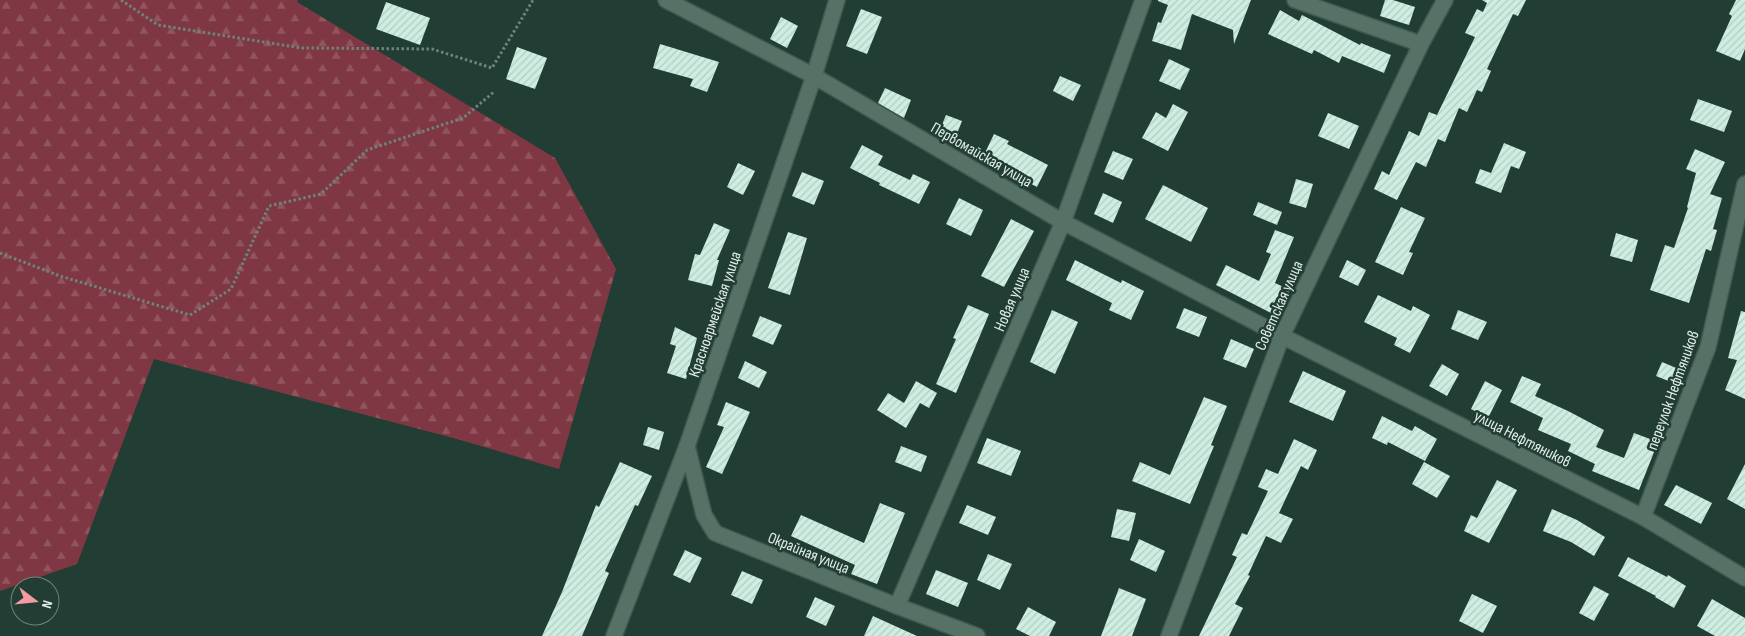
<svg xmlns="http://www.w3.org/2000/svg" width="1745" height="636" font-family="'Sofia Sans Condensed',sans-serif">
  <defs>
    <pattern id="forest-firs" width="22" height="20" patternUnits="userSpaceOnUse" patternTransform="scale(1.25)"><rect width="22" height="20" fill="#7f3843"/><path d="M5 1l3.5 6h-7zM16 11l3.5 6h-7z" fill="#91555e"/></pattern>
    <pattern id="building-hatch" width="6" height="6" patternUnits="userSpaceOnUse" patternTransform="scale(1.25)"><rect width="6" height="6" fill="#cfeee2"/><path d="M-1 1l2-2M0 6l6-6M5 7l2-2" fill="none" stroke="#b3cdc3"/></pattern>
  </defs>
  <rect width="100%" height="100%" fill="#223d34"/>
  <polygon fill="url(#forest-firs)" points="0,0 298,0 297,2 555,158 616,269 559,469 457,439 154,359 77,564 0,591"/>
  <g fill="url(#building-hatch)">
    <polygon points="1158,0 1251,0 1234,44 1233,30 1192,14 1181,50 1152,41 1158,22 1161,23 1168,5 1158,1"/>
    <polygon points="1385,0 1393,0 1415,7 1409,25 1380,16"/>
    <polygon points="1482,0 1526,0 1518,16 1513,14 1487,69 1491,71 1482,92 1477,90 1467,112 1459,108 1445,142 1438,139 1426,167 1416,162 1397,200 1374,189 1382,171 1389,175 1409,131 1419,136 1429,112 1437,115 1475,37 1465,33 1477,9 1483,12 1487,3"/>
    <polygon points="1736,0 1745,0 1745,49 1740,61 1716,51 1732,16 1729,14"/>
    <polygon points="386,2 430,18 420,45 376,29"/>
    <polygon points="861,9 882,17 867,54 846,46"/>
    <polygon points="1280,10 1299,21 1302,15 1360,45 1361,43 1391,55 1384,73 1342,56 1339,63 1314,50 1312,54 1268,34"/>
    <polygon points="781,17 798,26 787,48 770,39"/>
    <polygon points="660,44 719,62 707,92 690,86 693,79 653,68"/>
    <polygon points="517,47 547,58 535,89 506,79"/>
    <polygon points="1169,59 1190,69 1180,90 1159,81"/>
    <polygon points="1060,76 1081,85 1073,101 1053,91"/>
    <polygon points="885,88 911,100 904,118 878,103"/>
    <polygon points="1698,99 1732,111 1724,132 1690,120"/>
    <polygon points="1173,104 1188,112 1168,151 1142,138 1156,112 1166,118"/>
    <polygon points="1328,113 1359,126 1349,149 1318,136"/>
    <polygon points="946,115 962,121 953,144 937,137"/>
    <polygon points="994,134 1009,141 1007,144 1048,165 1037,187 1020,178 1022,174 984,155"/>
    <polygon points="1504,143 1526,152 1519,169 1511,166 1501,193 1475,183 1480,169 1491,173"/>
    <polygon points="862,145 883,156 878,165 910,180 913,174 930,182 919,204 879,185 880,183 850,168"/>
    <polygon points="1695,149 1725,162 1710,194 1722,198 1713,229 1717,230 1711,251 1706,249 1689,303 1650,290 1665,245 1674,248 1688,208 1687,207 1696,173 1686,169"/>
    <polygon points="1113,151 1133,159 1123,180 1104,172"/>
    <polygon points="738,163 755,171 743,195 727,187"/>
    <polygon points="802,172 824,181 814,205 792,196"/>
    <polygon points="1296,179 1313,184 1306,208 1289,203"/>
    <polygon points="1163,185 1208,208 1191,242 1145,219"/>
    <polygon points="1103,193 1122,202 1113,223 1094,214"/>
    <polygon points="959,198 983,210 971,236 946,224"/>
    <polygon points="1258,202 1282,212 1277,225 1253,215"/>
    <polygon points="1401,207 1425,218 1409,252 1413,253 1403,275 1375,262"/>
    <polygon points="1011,219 1034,231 1004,287 981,276"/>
    <polygon points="714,223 730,230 717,260 719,260 712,286 688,280 695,254 700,255"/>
    <polygon points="1275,230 1294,237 1275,283 1290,290 1277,316 1216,285 1226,265 1259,281 1271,254 1266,252"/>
    <polygon points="788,232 807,238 790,295 768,288"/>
    <polygon points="1616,233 1638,240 1632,262 1610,256"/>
    <polygon points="1075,260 1121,283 1122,280 1144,291 1131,320 1109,310 1112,303 1066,280"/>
    <polygon points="1347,260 1366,270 1358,286 1339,277"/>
    <polygon points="1378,295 1411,311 1413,306 1430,315 1410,353 1394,345 1397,338 1364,322"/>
    <polygon points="968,305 989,314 956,393 936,384 956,339 953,338"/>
    <polygon points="1184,308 1207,317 1199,337 1176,328"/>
    <polygon points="1052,310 1078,322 1055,374 1030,362"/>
    <polygon points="1458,310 1487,322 1478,340 1451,329"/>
    <polygon points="1741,311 1745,312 1745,399 1725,390 1737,360 1728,358"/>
    <polygon points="760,316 782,325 773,345 752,336"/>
    <polygon points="675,327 697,338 686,379 667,373 676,346 670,344"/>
    <polygon points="1231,339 1254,349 1246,368 1223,359"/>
    <polygon points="745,361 767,372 759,388 738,378"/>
    <polygon points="1662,362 1681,370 1676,384 1656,376"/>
    <polygon points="1442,364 1459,374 1447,396 1429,386"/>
    <polygon points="1303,371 1346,391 1333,421 1289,402"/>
    <polygon points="1522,376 1541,384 1535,396 1568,411 1604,430 1596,447 1624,458 1634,433 1658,442 1639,490 1592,471 1595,464 1568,451 1571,444 1538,430 1543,418 1510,402"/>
    <polygon points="916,381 937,393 929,408 920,403 906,428 877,410 888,393 904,403"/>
    <polygon points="1485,381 1502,390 1488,418 1471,409"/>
    <polygon points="1204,397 1227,406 1211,445 1214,446 1190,504 1132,481 1140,462 1170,475"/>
    <polygon points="726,402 750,412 722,474 706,467 724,427 717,425"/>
    <polygon points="1382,416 1412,431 1415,426 1437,439 1425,461 1388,442 1387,445 1372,438"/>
    <polygon points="648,427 664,432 659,450 643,445"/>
    <polygon points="987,438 1021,451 1011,476 977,463"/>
    <polygon points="1294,439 1317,450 1308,470 1301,466 1279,513 1293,519 1281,543 1266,536 1248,575 1250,576 1235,604 1243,608 1229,636 1199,636 1237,557 1232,555 1242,533 1247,535 1268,491 1258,487 1266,469 1278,474"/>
    <polygon points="901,446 927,456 921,472 895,462"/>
    <polygon points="620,462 652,476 638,506 635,505 605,571 609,573 582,636 542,636 562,592 596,505 599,507"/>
    <polygon points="1424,462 1450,476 1437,498 1412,484"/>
    <polygon points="1745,464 1745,509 1727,499"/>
    <polygon points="1497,480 1517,490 1489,543 1464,531 1471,515 1477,518"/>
    <polygon points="1676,485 1712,503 1701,524 1664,505"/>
    <polygon points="880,503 905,513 877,584 851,574 855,565 791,536 801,515 864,543"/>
    <polygon points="967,505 996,517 988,535 959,523"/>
    <polygon points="1117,509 1136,513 1129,541 1111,537"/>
    <polygon points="1552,509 1577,520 1605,537 1594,556 1571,542 1543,531"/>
    <polygon points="1139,539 1165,551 1156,572 1130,560"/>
    <polygon points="685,550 702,558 690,583 673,575"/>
    <polygon points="988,554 1012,564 1000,590 977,580"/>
    <polygon points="1628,557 1667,577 1668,575 1686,586 1674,608 1655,597 1656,596 1618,576"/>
    <polygon points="936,570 968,583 958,607 926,594"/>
    <polygon points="742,571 763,580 752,604 731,595"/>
    <polygon points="1594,586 1609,594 1594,621 1579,613"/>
    <polygon points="1119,588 1146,599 1132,636 1101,636"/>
    <polygon points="1472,594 1497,606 1483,633 1459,621"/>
    <polygon points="815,597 835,606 826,626 806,617"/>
    <polygon points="1712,599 1745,618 1745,636 1715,636 1697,626"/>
    <polygon points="1028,607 1056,622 1049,636 1030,636 1016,629"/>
    <polygon points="873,616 917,636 864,636"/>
  </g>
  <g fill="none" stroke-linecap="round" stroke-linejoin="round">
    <defs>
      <g id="minor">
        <polyline points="666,0 814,76 1063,222 1282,336 1643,517 1745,578"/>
        <polyline points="1295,0 1421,44"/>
        <polyline points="687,446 704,515 715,533 897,606 977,636"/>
        <polyline points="1643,517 1708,347 1745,184"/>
        <polyline points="897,606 1063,222 1143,0"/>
        <polyline points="614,636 687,446 814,76 837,0"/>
        <polyline points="1169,636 1282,336 1421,44 1445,0"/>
      </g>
    </defs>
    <use href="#minor" stroke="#415951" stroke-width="18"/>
    <g stroke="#6d837b" stroke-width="3" stroke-dasharray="2.5 2.5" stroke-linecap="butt">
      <polyline points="121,0 158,25 301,48 432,49 492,68 533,0"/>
      <polyline points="0,253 60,276 190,315 231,289 269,206 321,194 367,150 463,118 495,91"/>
    </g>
    <use href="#minor" stroke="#567267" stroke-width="15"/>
  </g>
  <g text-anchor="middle" stroke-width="5" stroke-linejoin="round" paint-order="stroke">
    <g font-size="16" fill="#e0efe9" stroke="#223d34">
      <text transform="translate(982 154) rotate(30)" y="6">Первомайская улица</text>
      <text transform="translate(1011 299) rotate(-67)" y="6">Новая улица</text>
      <text transform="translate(1278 305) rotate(-66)" y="6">Советская улица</text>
      <text transform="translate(714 314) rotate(-71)" y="6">Красноармейская улица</text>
      <text transform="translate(1672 390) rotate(-70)" y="6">переулок Нефтяников</text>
      <text transform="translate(1523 438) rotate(27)" y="6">улица Нефтяников</text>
      <text transform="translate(809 552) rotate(22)" y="6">Окрайная улица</text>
    </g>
  </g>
  <g transform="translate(35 601) rotate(106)"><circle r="24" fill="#223d34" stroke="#6e847c"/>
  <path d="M0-4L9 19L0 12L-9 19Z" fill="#f49aa4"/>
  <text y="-8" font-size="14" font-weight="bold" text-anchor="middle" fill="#e0efe9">N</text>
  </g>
</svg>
